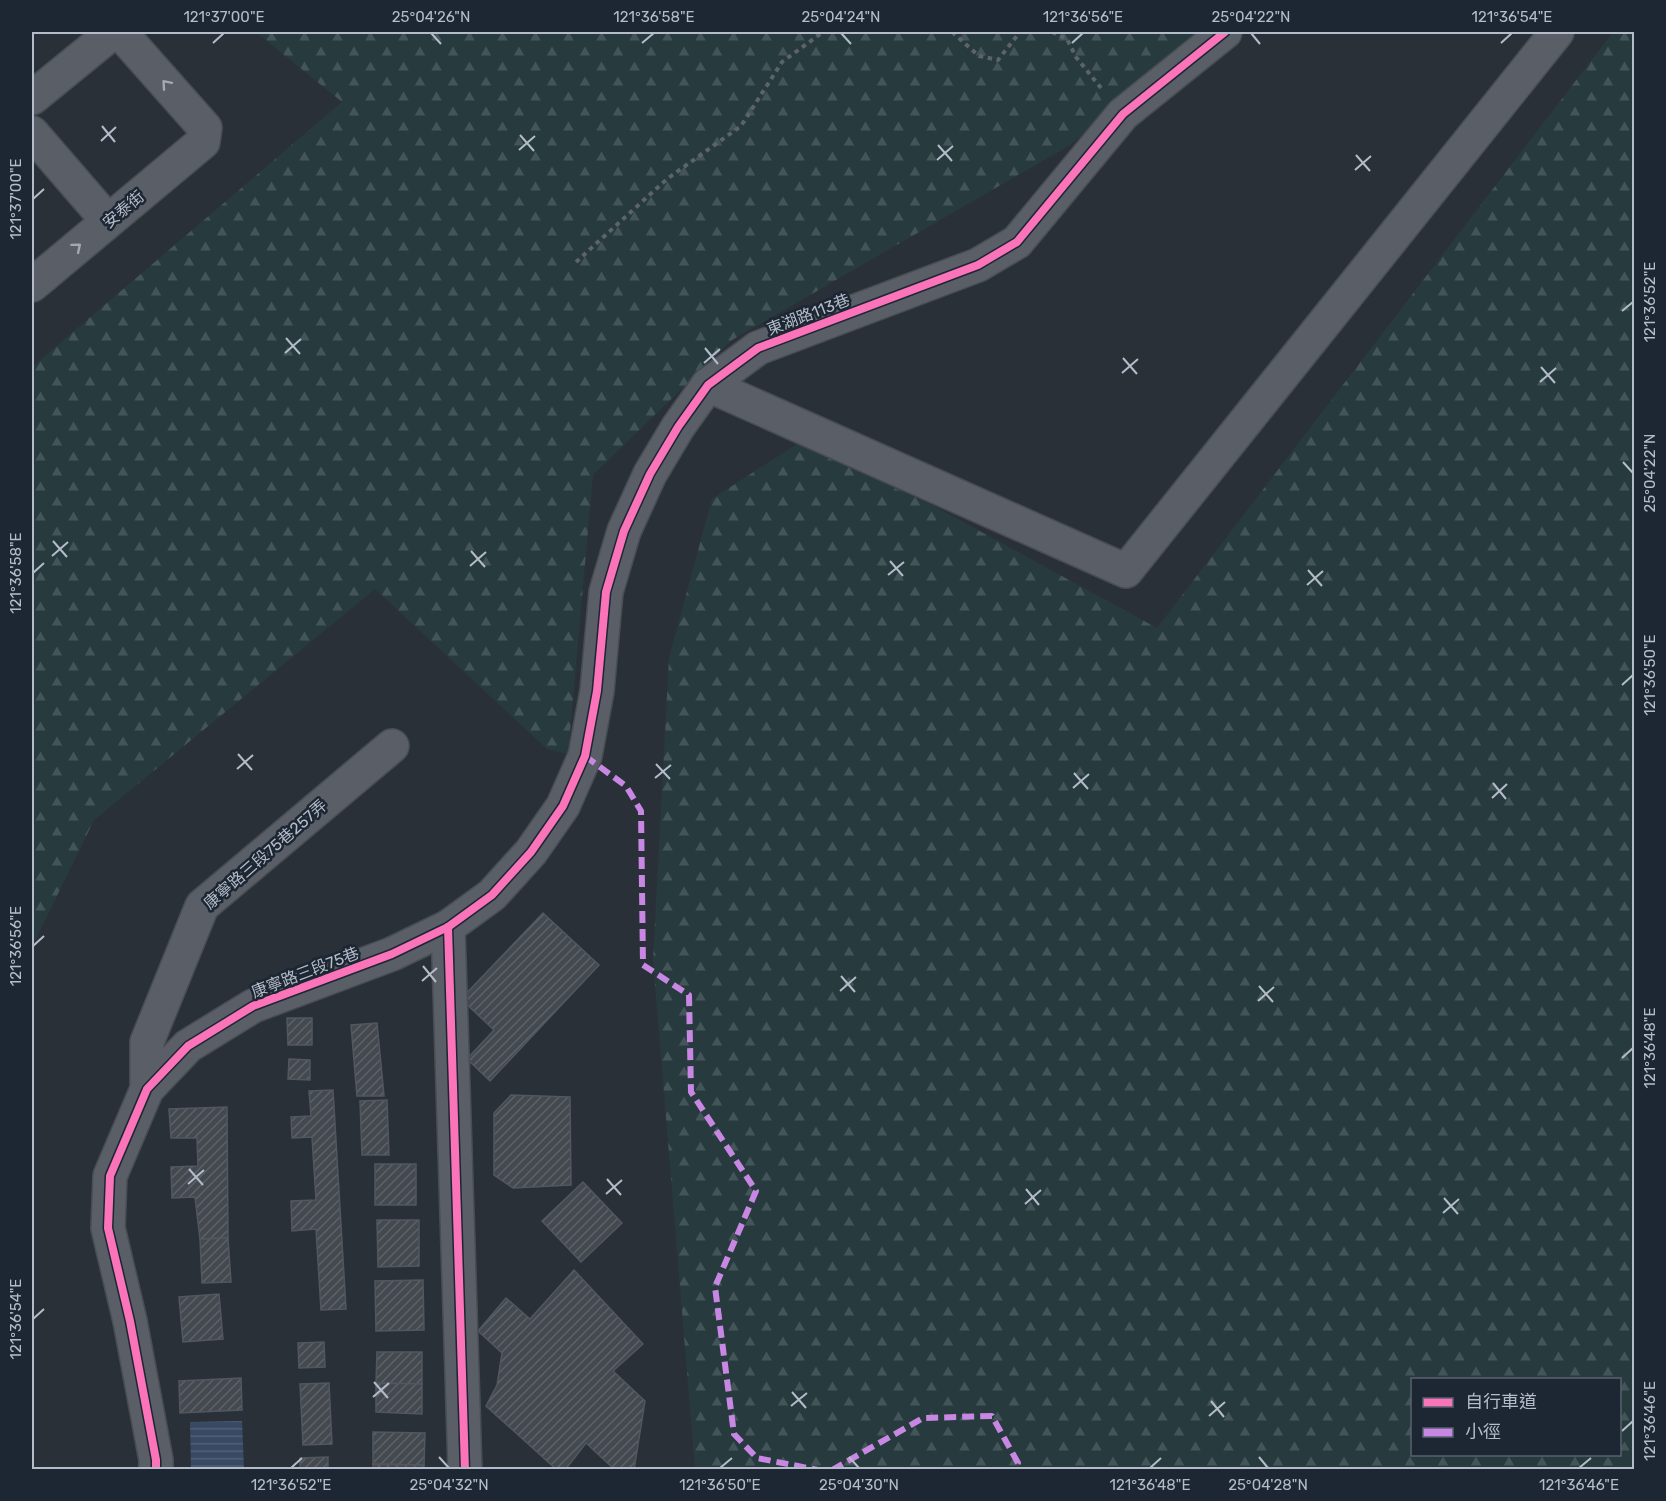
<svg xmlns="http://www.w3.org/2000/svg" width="1666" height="1501" font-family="Rubik,'Noto Sans TC',sans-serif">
  <defs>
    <pattern id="forest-firs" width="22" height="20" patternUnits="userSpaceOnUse" patternTransform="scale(1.5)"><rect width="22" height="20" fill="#273a3e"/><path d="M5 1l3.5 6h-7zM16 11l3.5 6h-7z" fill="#445559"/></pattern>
    <pattern id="water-rules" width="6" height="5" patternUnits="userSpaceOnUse" patternTransform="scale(1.5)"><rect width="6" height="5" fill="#384963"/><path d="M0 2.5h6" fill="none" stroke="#526178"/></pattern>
    <pattern id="building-hatch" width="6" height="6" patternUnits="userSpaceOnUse" patternTransform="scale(1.5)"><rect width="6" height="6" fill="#444950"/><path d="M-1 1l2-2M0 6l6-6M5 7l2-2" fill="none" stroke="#5d6168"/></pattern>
  </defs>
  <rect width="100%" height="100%" fill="#2a3038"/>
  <g fill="url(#forest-firs)" fill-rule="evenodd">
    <polygon points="256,32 1201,32 1070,145 732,340 593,475 568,754 547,749 375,589 94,820 32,947 32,367 342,102"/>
    <path d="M1613,32H1634V1469H695L653,960L669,658L712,499L797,444L932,505L1157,628ZM1412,1380H1620V1454H1412Z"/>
  </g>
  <polygon fill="url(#water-rules)" points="242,1421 244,1469 191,1469 190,1422"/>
  <g fill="url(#building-hatch)" stroke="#52575f" stroke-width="1.5">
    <polygon points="543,913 599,965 490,1081 467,1059 494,1030 461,999"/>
    <polygon points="287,1018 312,1018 312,1045 288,1045"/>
    <polygon points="377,1023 384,1096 357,1096 351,1025"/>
    <polygon points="289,1059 310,1060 310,1080 288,1079"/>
    <polygon points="333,1090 346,1309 321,1310 316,1229 292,1231 291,1201 316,1200 312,1137 292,1138 291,1117 311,1116 309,1091"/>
    <polygon points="511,1095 570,1097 571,1185 513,1188 494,1175 494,1113"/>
    <polygon points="387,1100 389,1155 362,1155 360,1101"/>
    <polygon points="227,1107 228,1238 200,1239 195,1197 172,1198 171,1167 198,1166 197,1138 171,1138 169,1109"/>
    <rect x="375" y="1164" width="41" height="41"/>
    <polygon points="583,1182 622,1223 581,1262 542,1221"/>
    <polygon points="377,1220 419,1220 419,1266 378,1267"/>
    <polygon points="228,1238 231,1282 202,1283 200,1239"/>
    <polygon points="574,1270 643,1344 613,1371 645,1401 634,1470 615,1470 586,1443 565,1470 557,1470 486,1406 497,1385 502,1353 478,1331 506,1298 530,1319"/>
    <polygon points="423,1280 424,1330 376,1331 375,1281"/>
    <polygon points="219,1294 223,1339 183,1342 179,1297"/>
    <polygon points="324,1342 325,1367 299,1368 298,1343"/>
    <polygon points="377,1352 422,1352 422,1384 376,1383"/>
    <polygon points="241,1378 242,1410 180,1413 179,1381"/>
    <polygon points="329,1383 332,1444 303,1445 300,1384"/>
    <polygon points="376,1383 422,1384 422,1414 376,1412"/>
    <polygon points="373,1432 425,1433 424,1465 373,1464"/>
    <polygon points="328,1457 328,1470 300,1470 300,1458"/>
    <polygon points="373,1464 424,1465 424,1470 373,1470"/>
  </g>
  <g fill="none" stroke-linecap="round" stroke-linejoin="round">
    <defs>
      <g id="minor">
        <polyline points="32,98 113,32"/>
        <polyline points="32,133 108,221"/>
        <polyline points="32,285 203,142 205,128 120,32"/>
        <polyline points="708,385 1126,571 1557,32"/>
        <polyline points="448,927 465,1470"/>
        <polyline points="147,1089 147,1042 202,906 392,746"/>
        <polyline points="156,1470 156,1460 130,1321 108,1228 110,1176 147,1089 188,1046 253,1006 392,954 448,927 492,895 531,852 563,806 585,756 597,691 606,592 624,531 650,474 678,427 708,385 758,348 978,265 1017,242 1123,114 1225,32"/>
      </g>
    </defs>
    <use href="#minor" stroke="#484c53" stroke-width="36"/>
    <g stroke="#5d636a" stroke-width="4" stroke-dasharray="4.5 4.5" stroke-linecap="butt">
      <polyline points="952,32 979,56 998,60 1020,32"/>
      <polyline points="1052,32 1067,39 1076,57 1101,88"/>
      <polyline points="576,262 667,179 741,126 782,62 823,32"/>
    </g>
    <use href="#minor" stroke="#5a5e66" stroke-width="33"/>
    <g stroke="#c787e3" stroke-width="6" stroke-dasharray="12 6" stroke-linecap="butt">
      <polyline points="585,756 626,786 641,811 643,965 689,995 691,1092 756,1191 715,1287 734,1434 757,1458 818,1470"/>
      <polyline points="832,1470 923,1418 992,1416 1018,1463 1014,1470"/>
    </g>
    <defs>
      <g id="cycleway">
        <polyline points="448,927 465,1470"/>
        <polyline points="156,1470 156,1460 130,1321 108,1228 110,1176 147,1089 188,1046 253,1006 392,954 448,927 492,895 531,852 563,806 585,756 597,691 606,592 624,531 650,474 678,427 708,385 758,348 978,265 1017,242 1123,114 1225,32"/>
      </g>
    </defs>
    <use href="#cycleway" stroke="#1d2633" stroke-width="11"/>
    <use href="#cycleway" stroke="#fb73b8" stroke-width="8"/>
  </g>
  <defs><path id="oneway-chevron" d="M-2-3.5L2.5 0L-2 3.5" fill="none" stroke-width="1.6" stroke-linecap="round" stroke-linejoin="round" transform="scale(1.5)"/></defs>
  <g stroke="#a2a9b5">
    <use href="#oneway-chevron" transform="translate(166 84) rotate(-131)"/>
    <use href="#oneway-chevron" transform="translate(77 247) rotate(-40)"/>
  </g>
  <path fill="none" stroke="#b4bcc9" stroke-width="2" d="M431,33L441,44M841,33L851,44M1251,33L1260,44M213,43L224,33M642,43L654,33M1072,43L1083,33M1501,43L1512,33M102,126L115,142M520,135L534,151M101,141L116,127M938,145L952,161M519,150L535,136M1356,155L1370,171M937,160L953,146M1355,170L1371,156M33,199L44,189M1622,311L1633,302M286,338L300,354M705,348L718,364M285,353L301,339M1123,358L1137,374M704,363L720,349M1541,367L1555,383M1122,373L1138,359M1540,382L1556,368M1623,462L1633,473M53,541L67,557M471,551L485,567M52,556L68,542M890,561L903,576M470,566L486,552M1308,570L1322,586M33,573L44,563M888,575L904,562M1307,585L1323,571M1622,685L1633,675M238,754L252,770M656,764L670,779M237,769L253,755M1074,773L1088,789M655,778L671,765M1493,783L1506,799M1073,788L1089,774M1492,798L1507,784M33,946L44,936M423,966L436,982M841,976L855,992M422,981L437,968M1259,986L1273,1002M840,991L856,977M1258,1001L1274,987M1622,1058L1633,1048M189,1169L203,1185M607,1179L621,1195M188,1184L204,1170M1026,1189L1039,1205M606,1194L622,1180M1444,1198L1458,1214M1025,1204L1041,1190M1443,1213L1459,1199M33,1319L44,1309M374,1382L388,1398M792,1392L806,1408M373,1397L389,1383M1211,1401L1224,1417M791,1406L807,1393M1209,1416L1225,1402M1622,1431L1633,1421M439,1457L449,1468M849,1457L859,1468M1259,1457L1268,1468M291,1468L302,1458M720,1468L732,1458M1150,1468L1161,1458M1579,1468L1591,1458"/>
  <g text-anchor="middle" stroke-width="5" stroke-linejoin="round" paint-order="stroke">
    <g font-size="16" fill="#b4bcc9" stroke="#1d2633">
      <text transform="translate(123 209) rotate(-40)" y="6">安泰街</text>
      <text transform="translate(808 314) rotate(-21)" y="6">東湖路113巷</text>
      <text transform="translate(265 854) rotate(-41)" y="6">康寧路三段75巷257弄</text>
      <text transform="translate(305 972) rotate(-21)" y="6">康寧路三段75巷</text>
    </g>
  </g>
  <rect width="1666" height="1501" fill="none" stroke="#1d2633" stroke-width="66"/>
  <rect x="1411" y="1378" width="210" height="78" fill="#1d2633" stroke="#59626f" stroke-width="1.5"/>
  <rect x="1423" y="1398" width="30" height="9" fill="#fb73b8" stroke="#59626f" stroke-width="1.5"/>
  <text x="1465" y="1408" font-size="18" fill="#b4bcc9">自行車道</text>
  <rect x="1423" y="1428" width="30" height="9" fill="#c787e3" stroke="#59626f" stroke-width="1.5"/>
  <text x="1465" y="1438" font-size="18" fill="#b4bcc9">小徑</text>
  <rect x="33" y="33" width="1600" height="1435" fill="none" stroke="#b4bcc9" stroke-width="2"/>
  <g font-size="15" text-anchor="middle" fill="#b4bcc9">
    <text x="224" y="22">121°37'00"E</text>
    <text x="431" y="22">25°04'26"N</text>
    <text x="654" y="22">121°36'58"E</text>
    <text x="841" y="22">25°04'24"N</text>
    <text x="1083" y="22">121°36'56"E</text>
    <text x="1251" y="22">25°04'22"N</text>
    <text x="1512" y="22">121°36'54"E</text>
    <text transform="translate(16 199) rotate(-90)" y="5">121°37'00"E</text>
    <text transform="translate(1650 302) rotate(-90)" y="5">121°36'52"E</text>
    <text transform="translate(1650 473) rotate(-90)" y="5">25°04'22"N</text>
    <text transform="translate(16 573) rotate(-90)" y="5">121°36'58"E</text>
    <text transform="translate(1650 675) rotate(-90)" y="5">121°36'50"E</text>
    <text transform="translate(16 946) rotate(-90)" y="5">121°36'56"E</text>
    <text transform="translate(1650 1048) rotate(-90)" y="5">121°36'48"E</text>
    <text transform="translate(16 1319) rotate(-90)" y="5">121°36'54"E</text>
    <text transform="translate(1650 1421) rotate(-90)" y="5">121°36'46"E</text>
    <text x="291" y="1490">121°36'52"E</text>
    <text x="449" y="1490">25°04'32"N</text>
    <text x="720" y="1490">121°36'50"E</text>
    <text x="859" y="1490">25°04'30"N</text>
    <text x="1150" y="1490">121°36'48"E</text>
    <text x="1268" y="1490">25°04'28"N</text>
    <text x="1579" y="1490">121°36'46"E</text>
  </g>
</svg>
